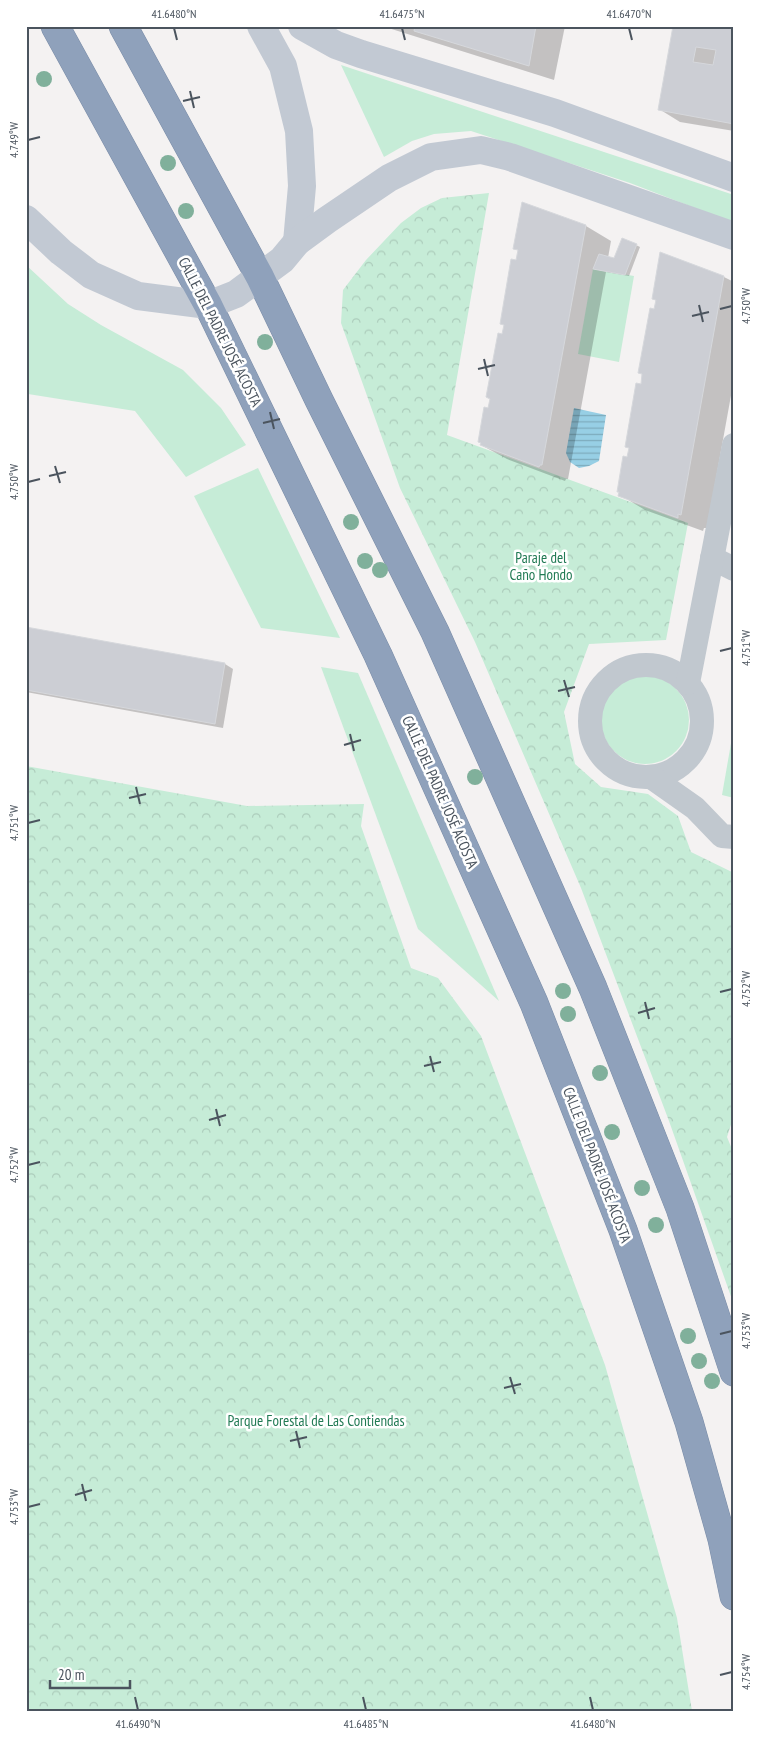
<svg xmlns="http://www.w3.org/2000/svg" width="760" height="1737" font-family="'PT Sans Narrow',sans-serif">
  <defs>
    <pattern id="forest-crowns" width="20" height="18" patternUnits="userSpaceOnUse" patternTransform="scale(1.25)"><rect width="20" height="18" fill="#c6ecd7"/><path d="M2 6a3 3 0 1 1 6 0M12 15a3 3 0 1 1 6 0" fill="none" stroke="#acccbb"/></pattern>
    <pattern id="water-rules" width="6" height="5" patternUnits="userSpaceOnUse" patternTransform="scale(1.25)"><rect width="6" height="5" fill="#97cfe5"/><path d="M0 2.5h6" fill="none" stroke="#7dabbd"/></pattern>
  </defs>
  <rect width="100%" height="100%" fill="#f4f2f2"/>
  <g fill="#c6ecd7">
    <polygon points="341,65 734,195 734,223 630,183 471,131 434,134 412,141 384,157"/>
    <polygon points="26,265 68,304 101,325 183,370 221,408 246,445 186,477 135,411 28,394 26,390"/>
    <polygon points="593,269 634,276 619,362 578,354"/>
    <polygon points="258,468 340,638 261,628 194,496"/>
    <polygon points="321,667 358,673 499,1001 418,929"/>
    <circle cx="645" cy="720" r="44"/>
    <polygon points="734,726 734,798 722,795"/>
  </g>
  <g fill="url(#forest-crowns)">
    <polygon points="489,193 447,435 688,523 666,640 589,644 564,712 575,764 601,787 648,794 678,816 691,852 734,873 734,1115 727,1137 734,1154 734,1305 669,1121 581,888 475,642 400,488 341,323 343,290 366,260 401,223 421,208 442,198"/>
    <polygon points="26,766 247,806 364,804 361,826 411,968 438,978 481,1036 605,1365 677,1618 692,1711 26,1711"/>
  </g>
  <polygon fill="url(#water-rules)" points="574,408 606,415 599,461 589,466 579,468 570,462 566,453"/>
  <g fill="#0003">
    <polygon points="382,26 565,26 554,80"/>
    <polygon points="674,26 734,26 734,131 680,122 659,109"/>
    <polygon points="586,226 611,241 608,258 615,260 636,245 640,247 629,276 606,272 568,479 566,479 565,481 507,459 481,445 505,325 501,323 516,261"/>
    <polygon points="661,254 724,277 734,282 734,379 707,528 704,528 703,531 645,510 620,495 630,448 626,446 642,385 657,301 653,299"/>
    <polygon points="26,628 225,664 233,669 223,728 26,692"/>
  </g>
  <g fill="#ccced4" stroke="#d6d8dc" fill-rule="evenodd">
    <polygon points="415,26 536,26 529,66 414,31"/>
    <path d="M673,26H734V124L658,110ZM696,47L716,50L713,65L693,62Z"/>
    <polygon points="522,202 586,225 542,465 540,465 539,467 480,445 481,443 478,442 484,407 488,408 490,399 486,397 498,333 502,334 504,325 500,324 511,259 516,260 518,250 513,249"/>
    <polygon points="622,238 637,244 625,275 593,269 599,254 614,258"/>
    <polygon points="660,252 724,276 681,515 678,514 678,518 618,496 619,492 617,492 623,456 627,457 629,448 625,447 636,383 641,384 642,374 638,373 650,308 654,309 656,300 652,299"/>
    <polygon points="26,627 225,663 215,724 26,690"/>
  </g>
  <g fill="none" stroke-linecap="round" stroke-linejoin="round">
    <defs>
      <g id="highway">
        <polyline points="55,26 208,305 378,655 534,1003 623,1230 689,1422 722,1539 734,1596"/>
        <polyline points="123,26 260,277 319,400 435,632 593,988 680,1208 734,1372"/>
      </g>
    </defs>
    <use href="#highway" stroke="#7a8ca7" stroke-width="29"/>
    <g stroke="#c1c8cf" stroke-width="24">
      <polyline points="712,558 734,569"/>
      <circle cx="646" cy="721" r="56"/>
      <polyline points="688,683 734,445"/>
      <polyline points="651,777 695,808 722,836 734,837"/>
    </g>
    <g stroke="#c2c9d3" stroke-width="28">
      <polyline points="261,26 283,66 299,131 302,186 297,242"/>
      <polyline points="302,26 336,45 361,54 555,113 734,178"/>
      <polyline points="26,219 61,252 91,275 138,296 208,305 236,294 282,260 297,242 327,220 389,178 431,157 481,150 510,157 734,236"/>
    </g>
    <use href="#highway" stroke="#8fa1bb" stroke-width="28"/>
  </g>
  <g fill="#80b09b">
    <circle cx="44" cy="79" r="8"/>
    <circle cx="168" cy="163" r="8"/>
    <circle cx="186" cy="211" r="8"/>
    <circle cx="265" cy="342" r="8"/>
    <circle cx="351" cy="522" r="8"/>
    <circle cx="365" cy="561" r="8"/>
    <circle cx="380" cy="570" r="8"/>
    <circle cx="475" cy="777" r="8"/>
    <circle cx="563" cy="991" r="8"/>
    <circle cx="568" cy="1014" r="8"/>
    <circle cx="600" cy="1073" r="8"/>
    <circle cx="612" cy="1132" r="8"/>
    <circle cx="642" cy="1188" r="8"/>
    <circle cx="656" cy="1225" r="8"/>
    <circle cx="688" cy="1336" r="8"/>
    <circle cx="699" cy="1361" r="8"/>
    <circle cx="712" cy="1381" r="8"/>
  </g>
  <path fill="none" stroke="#4b545e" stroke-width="2" d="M174,28L177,40M402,28L405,40M629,28L632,40M190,91L194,108M183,101L200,97M28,140L40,137M699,305L703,322M720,309L732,306M692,316L709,312M484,359L488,376M478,369L495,365M270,412L274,429M263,423L280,419M55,466L60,483M49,476L66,472M28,482L40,479M720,651L732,648M564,680L569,697M558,691L575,687M350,734L354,751M344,745L361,740M136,787L140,804M129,798L146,794M28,823L40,820M720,992L732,989M645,1002L649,1019M638,1013L655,1008M430,1056L434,1072M424,1066L441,1062M216,1109L220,1126M209,1120L226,1115M28,1165L40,1162M720,1334L732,1331M510,1377L515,1394M504,1388L521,1384M296,1431L300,1448M290,1441L307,1437M82,1484L86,1501M75,1495L92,1490M28,1507L40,1504M720,1675L732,1672M135,1697L138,1710M363,1697L366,1710M590,1697L593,1710"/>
  <g text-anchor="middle" stroke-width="5" stroke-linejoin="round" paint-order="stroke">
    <g font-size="15" fill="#4b545e" stroke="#fff">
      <text transform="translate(220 332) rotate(63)" y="5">CALLE DEL PADRE JOSÉ ACOSTA</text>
      <text transform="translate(440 792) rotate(66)" y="5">CALLE DEL PADRE JOSÉ ACOSTA</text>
      <text transform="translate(597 1165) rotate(69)" y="5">CALLE DEL PADRE JOSÉ ACOSTA</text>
    </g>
    <g font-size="15" fill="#217a54" stroke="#fff">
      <text x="541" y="563">Paraje del<tspan x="541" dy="17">Caño Hondo</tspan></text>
      <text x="316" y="1426">Parque Forestal de Las Contiendas</text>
    </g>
  </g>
  <rect width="760" height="1737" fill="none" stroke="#ffffff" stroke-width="55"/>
  <path d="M50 1680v8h80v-8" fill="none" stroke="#4b545e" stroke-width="2.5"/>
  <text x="58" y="1680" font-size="15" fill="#4b545e" stroke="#ffffff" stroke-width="4" paint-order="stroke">20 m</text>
  <rect x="28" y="28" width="704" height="1682" fill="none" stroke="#4b545e" stroke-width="2"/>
  <g font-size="12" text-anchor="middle" fill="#4b545e">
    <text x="174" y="18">41.6480°N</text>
    <text x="402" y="18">41.6475°N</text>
    <text x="629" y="18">41.6470°N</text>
    <text transform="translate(14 140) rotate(-90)" y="4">4.749°W</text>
    <text transform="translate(746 306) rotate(-90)" y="4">4.750°W</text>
    <text transform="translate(14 482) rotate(-90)" y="4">4.750°W</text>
    <text transform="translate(746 648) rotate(-90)" y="4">4.751°W</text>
    <text transform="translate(14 823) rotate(-90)" y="4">4.751°W</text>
    <text transform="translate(746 989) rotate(-90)" y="4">4.752°W</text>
    <text transform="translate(14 1165) rotate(-90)" y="4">4.752°W</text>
    <text transform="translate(746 1331) rotate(-90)" y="4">4.753°W</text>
    <text transform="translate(14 1507) rotate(-90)" y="4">4.753°W</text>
    <text transform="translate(746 1672) rotate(-90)" y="4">4.754°W</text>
    <text x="138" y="1728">41.6490°N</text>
    <text x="366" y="1728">41.6485°N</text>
    <text x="593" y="1728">41.6480°N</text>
  </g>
</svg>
